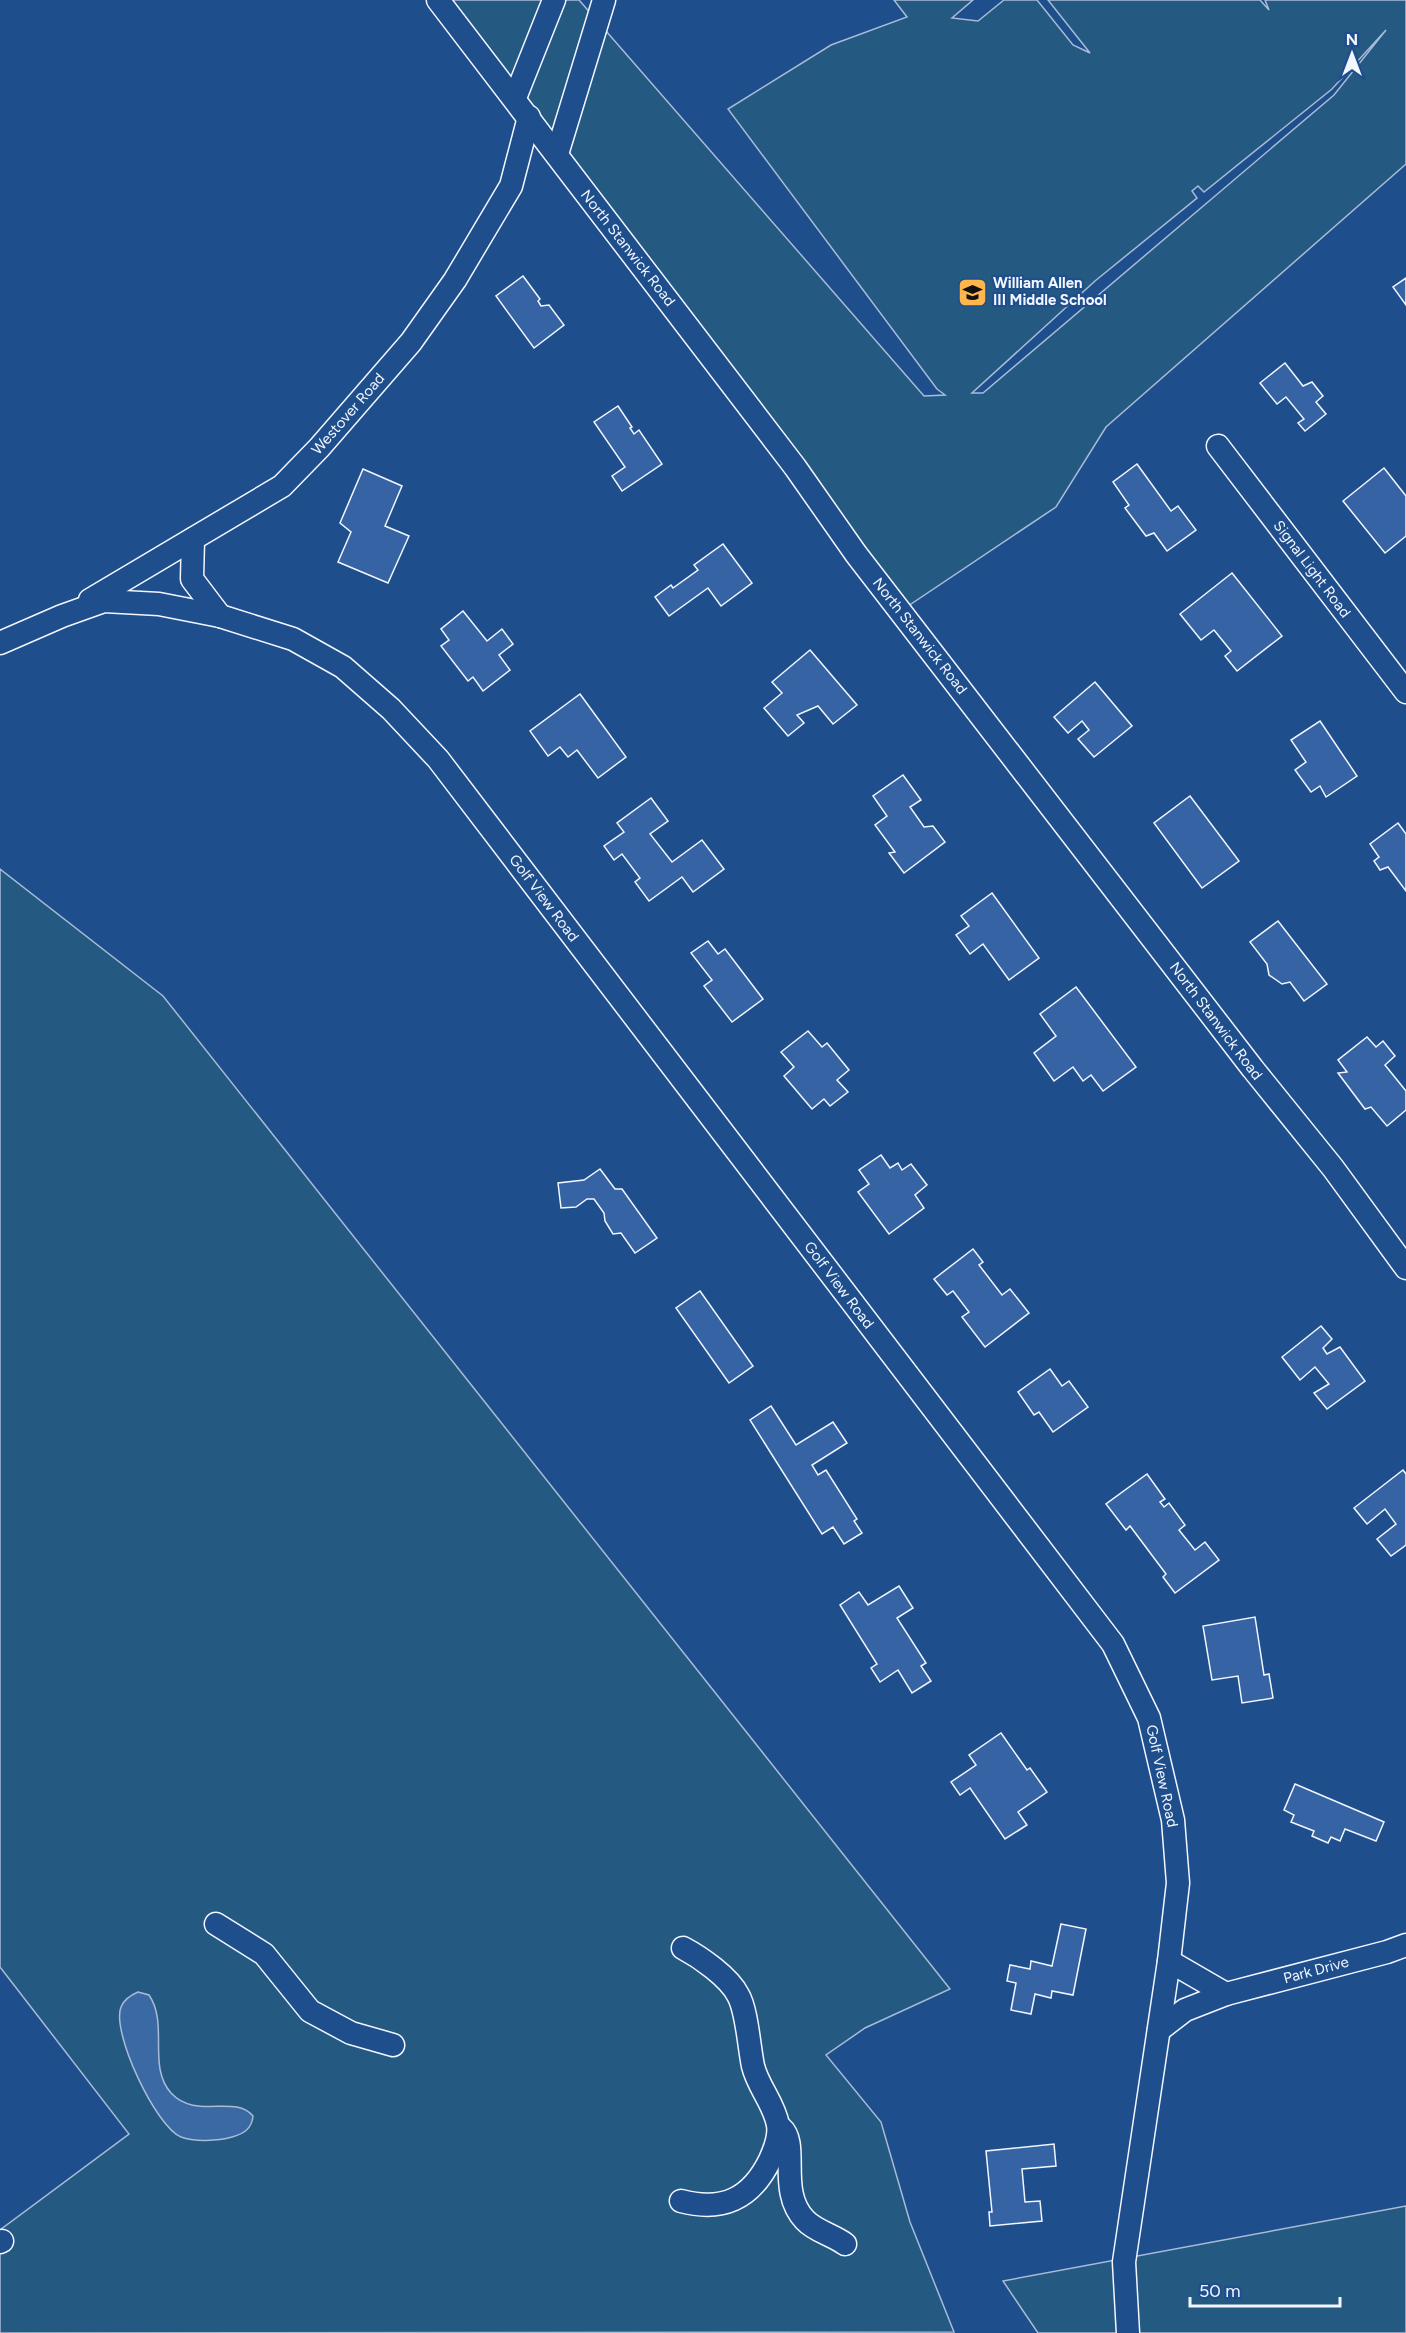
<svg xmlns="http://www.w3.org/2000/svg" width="1406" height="2333" font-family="Figtree,sans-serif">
  <rect width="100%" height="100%" fill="#1f4e8c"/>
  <g fill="#245a82" stroke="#a8bbd7" stroke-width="1.5" fill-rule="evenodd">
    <path d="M445,0H579L924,396L945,395L937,389L728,109L831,45L907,17L894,0H973L952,18L978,21L1004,0H1037L1073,45L1090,53L1048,0H1260L1269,10L1265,0H1406V164L1106,427L1056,507L908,606ZM1386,30L1334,95L983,393H972L1095,281L1197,198L1192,191L1198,186L1204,192L1332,89Z"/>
    <polygon points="0,869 163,996 950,1989 865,2028 826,2055 881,2122 910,2222 954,2332 0,2333 0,2230 129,2134 0,1967"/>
    <polygon points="1406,2206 1406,2333 1038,2333 1003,2281"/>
  </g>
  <path fill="#3b69a3" stroke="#a8bbd7" stroke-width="1.5" d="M138,1992L149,1995C169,2024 147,2066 171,2093C196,2120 234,2094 253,2116C252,2129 243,2134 232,2137C218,2141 194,2142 181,2137C156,2127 111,2032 121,2007C124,1999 131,1995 138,1992Z"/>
  <g fill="#3563a3" stroke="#f2f6ff" stroke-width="1.5">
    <polygon points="523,276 540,299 538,301 541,306 549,305 564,325 534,348 496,296"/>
    <polygon points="1406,278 1406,305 1393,287"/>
    <polygon points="1285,363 1303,386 1312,382 1323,396 1316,402 1326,414 1305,431 1298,423 1304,419 1286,397 1277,404 1260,383"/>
    <polygon points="618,406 632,427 630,428 634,434 639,430 662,464 622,491 612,476 625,467 594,422"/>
    <polygon points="1137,464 1171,511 1178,506 1196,530 1167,551 1154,533 1146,536 1125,508 1129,505 1113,482"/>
    <polygon points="1384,468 1406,496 1406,536 1385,553 1343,501"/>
    <polygon points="363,469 402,486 385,526 409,536 388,583 338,562 351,532 340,523"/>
    <polygon points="723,544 752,583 721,606 708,588 669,616 655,597 671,585 673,588 698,570 694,565"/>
    <polygon points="1232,573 1282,636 1237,671 1225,656 1231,651 1214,630 1201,640 1180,614"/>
    <polygon points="463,611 487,641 502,629 513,644 499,655 510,670 483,691 473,677 468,681 441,646 449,640 441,629"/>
    <polygon points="810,650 857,705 833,724 818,706 797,715 804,723 788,736 764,708 782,693 772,682"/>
    <polygon points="1095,682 1132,726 1094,757 1078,739 1089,730 1082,721 1068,733 1054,717"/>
    <polygon points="580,694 626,757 598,778 577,750 568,757 560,747 548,756 530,731"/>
    <polygon points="1320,721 1357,776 1326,797 1320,786 1311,792 1295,770 1306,762 1291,740"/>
    <polygon points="903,775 921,800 910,807 924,827 933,826 945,842 904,873 889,853 895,852 875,825 887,816 873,796"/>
    <polygon points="1190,796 1239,861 1202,888 1154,823"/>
    <polygon points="651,798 668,821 650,834 672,862 702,840 724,869 693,892 682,877 649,901 635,882 640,878 622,854 614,860 604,846 624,832 617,823"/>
    <polygon points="1398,823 1406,834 1406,891 1388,867 1380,870 1374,861 1379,857 1370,844"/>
    <polygon points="992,893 1039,958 1009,980 983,944 970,954 956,935 969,926 961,916"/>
    <polygon points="1278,921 1327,984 1304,1001 1290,982 1282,984 1269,975 1267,964 1250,942"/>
    <polygon points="708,941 718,954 725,949 763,999 732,1022 704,986 712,980 691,953"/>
    <polygon points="1076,987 1136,1067 1103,1091 1091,1075 1083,1081 1073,1067 1054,1081 1034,1053 1056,1036 1040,1014"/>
    <polygon points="808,1031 822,1047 827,1043 849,1070 837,1080 848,1092 830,1106 824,1099 812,1109 784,1076 794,1067 781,1052"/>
    <polygon points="1367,1037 1376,1047 1383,1041 1395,1056 1385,1065 1406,1091 1406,1110 1387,1126 1371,1107 1365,1109 1338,1073 1347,1072 1338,1060"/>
    <polygon points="881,1155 890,1168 898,1163 902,1170 911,1164 927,1185 915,1195 924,1208 889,1234 858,1192 869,1184 859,1170"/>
    <polygon points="600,1169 615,1189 622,1189 657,1238 635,1253 621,1233 613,1234 605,1221 604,1213 594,1199 587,1199 576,1207 561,1208 558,1183 584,1180"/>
    <polygon points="973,1249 983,1262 979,1265 1002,1295 1010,1289 1029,1313 985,1347 962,1317 969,1312 953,1291 947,1295 934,1279"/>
    <polygon points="700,1291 753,1366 729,1383 676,1308"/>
    <polygon points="1321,1326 1332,1339 1323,1348 1327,1354 1340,1347 1365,1381 1327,1409 1314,1393 1329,1384 1315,1367 1300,1380 1282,1357"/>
    <polygon points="1050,1369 1062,1386 1069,1381 1088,1407 1053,1432 1039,1412 1034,1415 1018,1392"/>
    <polygon points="771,1406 796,1445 833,1422 847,1443 812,1465 818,1475 826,1470 857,1519 854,1521 862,1533 844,1544 833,1527 822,1534 750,1420"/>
    <polygon points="1403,1470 1406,1474 1406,1545 1391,1556 1377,1539 1396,1524 1385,1509 1367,1524 1354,1508"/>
    <polygon points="1147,1474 1165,1499 1160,1502 1164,1507 1169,1503 1185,1525 1179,1530 1195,1550 1205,1542 1219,1560 1175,1593 1163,1577 1166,1574 1130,1526 1126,1530 1106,1504"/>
    <polygon points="899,1586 913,1608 897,1618 926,1663 921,1666 931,1681 912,1693 898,1670 880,1682 871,1668 877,1664 840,1605 859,1592 868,1605"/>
    <polygon points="1255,1617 1264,1675 1269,1674 1273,1698 1242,1703 1238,1676 1212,1680 1203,1626"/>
    <polygon points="1001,1733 1027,1770 1030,1768 1047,1792 1018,1812 1027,1825 1005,1839 970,1788 960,1795 951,1782 976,1765 969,1755"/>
    <polygon points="1295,1784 1384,1822 1376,1841 1345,1829 1340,1841 1331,1837 1328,1843 1312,1836 1314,1831 1291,1822 1294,1815 1284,1810"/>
    <polygon points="1061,1924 1086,1929 1073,1995 1052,1991 1051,1998 1035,1994 1031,2014 1011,2010 1016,1983 1007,1981 1010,1965 1030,1969 1031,1961 1052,1966"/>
    <polygon points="1054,2144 1056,2166 1022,2169 1025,2202 1040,2201 1042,2221 990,2226 989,2212 992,2212 986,2151"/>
  </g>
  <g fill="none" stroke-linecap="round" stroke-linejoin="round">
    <defs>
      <g id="minor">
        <polyline points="438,0 795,467 856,554 1253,1069 1333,1168 1406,1268"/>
        <polyline points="515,98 554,0"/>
        <polyline points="557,154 604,0"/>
        <polyline points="1218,446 1406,692"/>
        <polyline points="193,539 192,579 220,616"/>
        <polyline points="90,600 282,486 319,448 411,342 455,280 511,186 529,117"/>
        <polyline points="0,643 62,616 104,601 159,604 220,616 293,639 343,667 391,709 438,759 1113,1644 1149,1718 1173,1820 1178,1883 1169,1961 1124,2262 1128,2333"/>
        <polyline points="216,1924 264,1954 310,2011 351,2033 393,2045"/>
        <polyline points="1169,1961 1226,1994"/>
        <polyline points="1159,2030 1185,2010 1226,1994 1387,1952 1406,1945"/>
        <path d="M781,2128C800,2144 777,2191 805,2220C815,2231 833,2235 845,2244"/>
        <path d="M681,2201C723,2212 751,2199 770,2160C775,2149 780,2137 778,2125C774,2103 758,2087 753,2066C749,2047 747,2010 738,1995C729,1977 700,1957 683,1948"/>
        <polyline points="0,2242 2,2241"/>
      </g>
    </defs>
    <use href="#minor" stroke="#f2f6ff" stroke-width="25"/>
    <use href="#minor" stroke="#1f4e8c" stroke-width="22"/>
  </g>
  <defs>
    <symbol id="school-square" viewBox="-11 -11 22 22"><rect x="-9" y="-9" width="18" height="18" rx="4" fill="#ffb74d" stroke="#1f4e8c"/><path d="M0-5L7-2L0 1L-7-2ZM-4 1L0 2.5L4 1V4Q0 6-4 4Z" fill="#111"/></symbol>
  </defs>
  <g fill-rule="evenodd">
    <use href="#school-square" x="956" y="276" width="33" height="33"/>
  </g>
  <g text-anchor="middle" stroke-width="4.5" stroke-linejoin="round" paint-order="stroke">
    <g font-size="15" fill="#f2f6ff" stroke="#1f4e8c">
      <text transform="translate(628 248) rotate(52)" y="5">North Stanwick Road</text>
      <text transform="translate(348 414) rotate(-49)" y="5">Westover Road</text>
      <text transform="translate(1312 569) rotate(53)" y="5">Signal Light Road</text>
      <text transform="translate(920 636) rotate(52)" y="5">North Stanwick Road</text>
      <text transform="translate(544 898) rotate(53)" y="5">Golf View Road</text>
      <text transform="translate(1216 1021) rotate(53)" y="5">North Stanwick Road</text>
      <text transform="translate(839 1285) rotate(53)" y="5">Golf View Road</text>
      <text transform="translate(1162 1776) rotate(78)" y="5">Golf View Road</text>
      <text transform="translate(1316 1970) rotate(-15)" y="5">Park Drive</text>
    </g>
    <g font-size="15" font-weight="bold" fill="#f2f6ff" stroke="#1f4e8c" text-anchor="start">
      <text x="993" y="288">William Allen<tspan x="993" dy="17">III Middle School</tspan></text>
    </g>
  </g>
  <g transform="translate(1352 54)" stroke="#1f4e8c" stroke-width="4.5" paint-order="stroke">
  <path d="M0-4.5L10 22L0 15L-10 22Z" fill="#f2f6ff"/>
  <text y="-9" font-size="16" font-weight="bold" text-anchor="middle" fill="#f2f6ff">N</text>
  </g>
  <path d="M1190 2297v9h150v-9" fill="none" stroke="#f2f6ff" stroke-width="3"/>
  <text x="1199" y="2297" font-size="18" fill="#f2f6ff" stroke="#1f4e8c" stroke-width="4.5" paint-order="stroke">50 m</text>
</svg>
